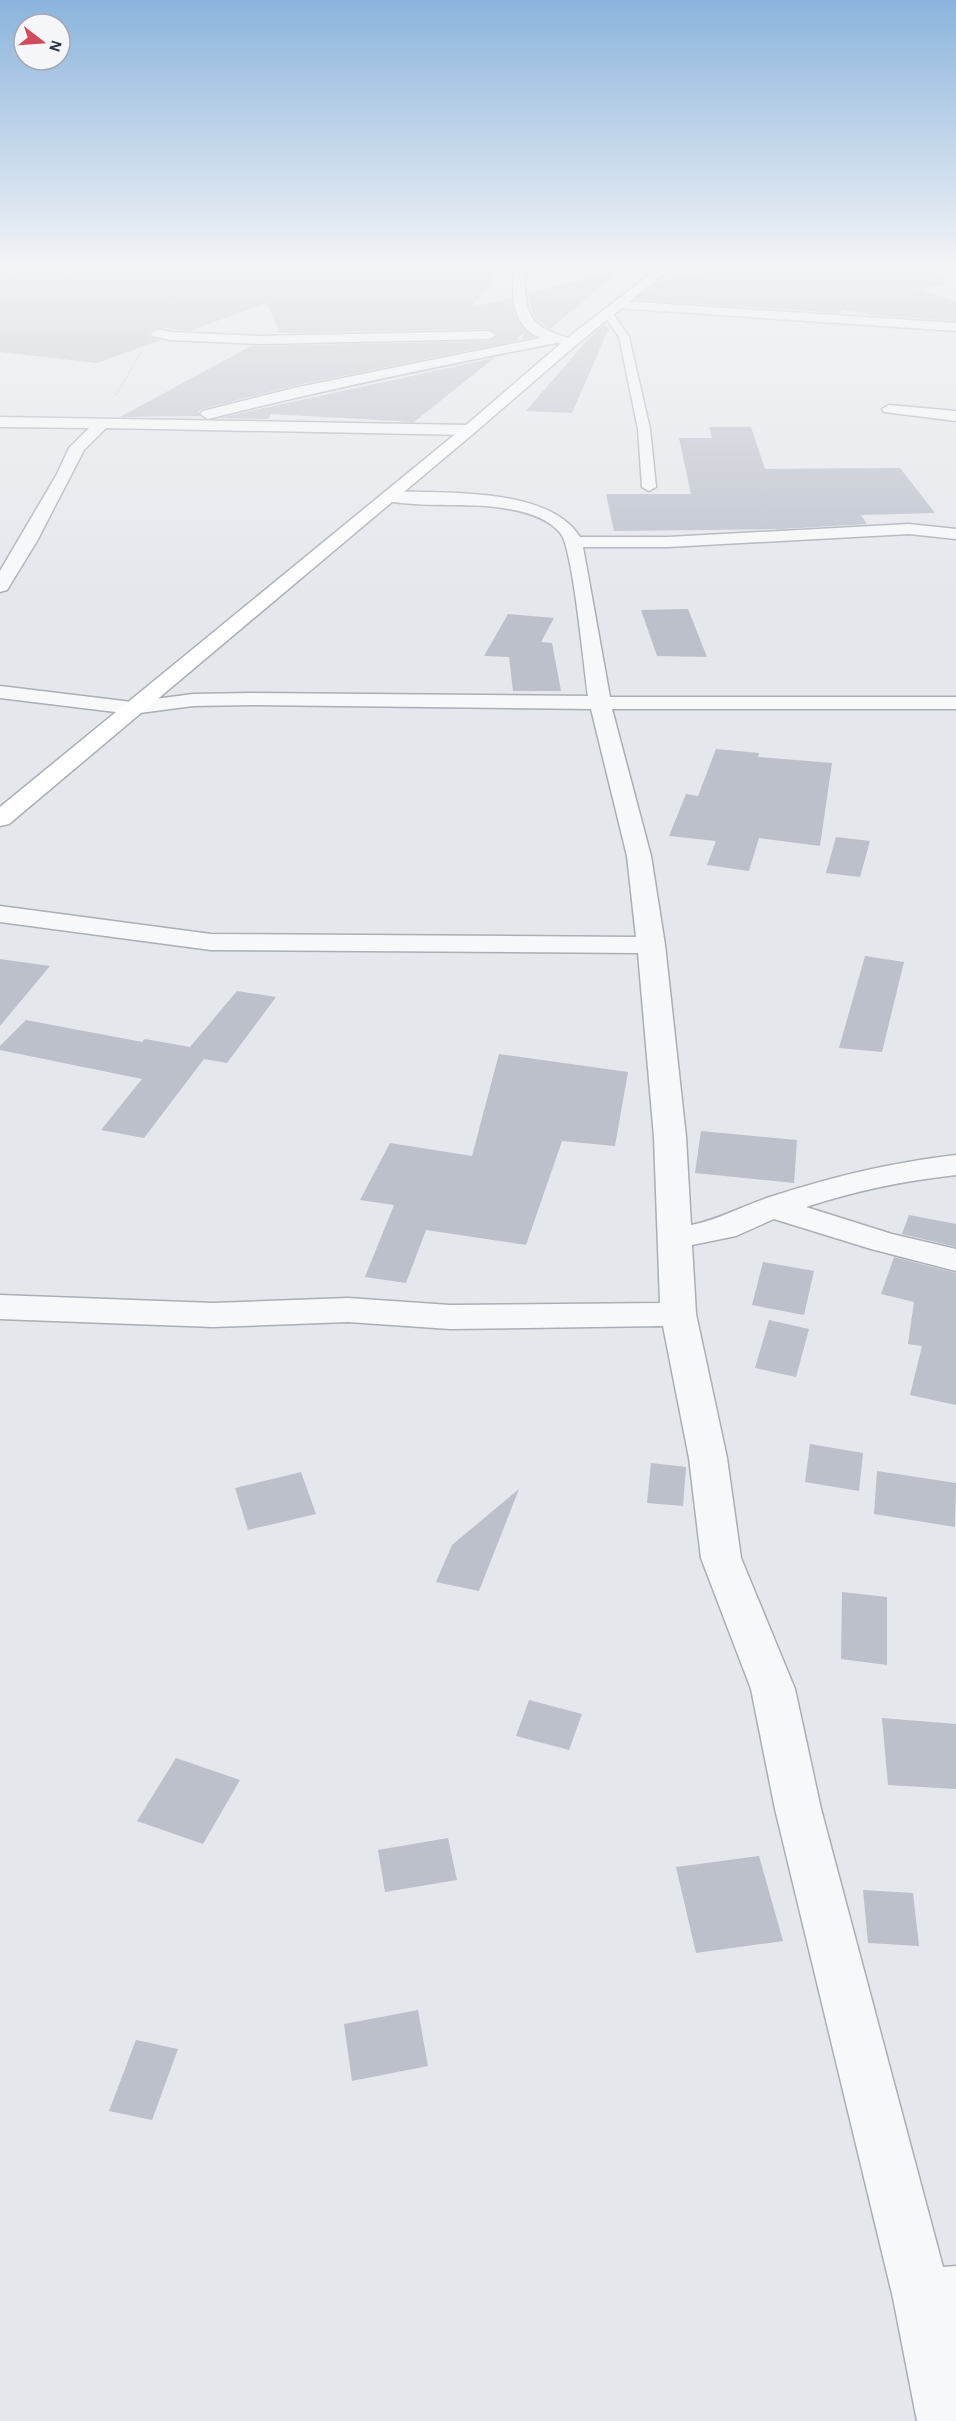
<svg xmlns="http://www.w3.org/2000/svg" width="956" height="2421" font-family="'Alegreya Sans',sans-serif">
  <rect width="100%" height="100%" fill="#e4e7ec"/>
  <g fill="#bbc0ca">
    <polygon points="32,264 368,264 368,266 499,270 472,307 511,298 515,316 521,325 534,337 522,339 523,334 515,341 293,386 202,409 198,412 199,416 120,417 251,346 489,341 498,334 489,329 274,333 279,331 267,303 189,331 157,327 150,331 149,334 152,338 161,340 97,363 0,352 0,275 29,268"/>
    <polygon points="719,264 811,270 828,264 942,264 944,285 915,289 956,301 956,321 882,316 843,310 840,313 635,300 660,280 705,271"/>
    <polygon points="619,271 550,329 536,319 532,312 528,293"/>
    <polygon points="604,325 609,328 572,413 526,411 589,338"/>
    <polygon points="494,358 414,422 271,414 268,419 219,418"/>
    <polygon points="709,427 751,427 765,469 900,468 935,513 861,515 867,524 782,529 614,531 606,494 691,494 679,438 712,438"/>
    <polygon points="688,609 707,657 657,656 641,610"/>
    <polygon points="508,614 554,618 541,642 552,643 561,691 513,691 509,657 484,656"/>
    <polygon points="716,749 759,753 758,757 832,763 820,846 759,838 749,871 707,865 716,841 669,836 686,794 698,796"/>
    <polygon points="836,837 870,841 860,877 826,873"/>
    <polygon points="865,956 904,962 882,1052 839,1048"/>
    <polygon points="0,959 50,966 0,1026"/>
    <polygon points="237,991 276,997 227,1063 204,1059 144,1138 101,1130 142,1079 0,1050 0,1046 26,1020 142,1042 145,1039 190,1047"/>
    <polygon points="499,1054 628,1072 615,1146 562,1141 526,1245 426,1230 406,1283 365,1277 394,1205 360,1200 390,1143 472,1156"/>
    <polygon points="701,1131 797,1140 794,1183 695,1173"/>
    <polygon points="909,1215 956,1224 956,1247 902,1234"/>
    <polygon points="894,1257 956,1273 956,1405 910,1395 922,1346 908,1344 914,1302 881,1294"/>
    <polygon points="763,1262 814,1271 804,1315 752,1305"/>
    <polygon points="769,1320 809,1329 796,1377 755,1368"/>
    <polygon points="810,1444 863,1453 859,1491 805,1482"/>
    <polygon points="651,1463 686,1467 683,1506 647,1503"/>
    <polygon points="877,1471 956,1483 955,1527 874,1514"/>
    <polygon points="301,1472 316,1514 248,1530 235,1488"/>
    <polygon points="519,1489 479,1591 436,1582 452,1545"/>
    <polygon points="842,1592 887,1597 887,1665 841,1659"/>
    <polygon points="529,1700 582,1714 569,1750 516,1736"/>
    <polygon points="882,1718 956,1724 956,1789 888,1785"/>
    <polygon points="176,1758 240,1780 203,1844 137,1821"/>
    <polygon points="448,1838 457,1880 385,1892 378,1850"/>
    <polygon points="759,1856 783,1941 696,1953 676,1867"/>
    <polygon points="863,1890 913,1893 919,1946 868,1943"/>
    <polygon points="418,2010 428,2066 352,2081 344,2024"/>
    <polygon points="136,2040 178,2049 152,2120 109,2111"/>
  </g>
  <g fill="none" stroke-linecap="round" stroke-linejoin="round">
    <defs>
      <polygon id="lane" points="608,311 612,312 629,337 650,429 656,487 649,491 642,487 638,429 619,337 603,314"/>
      <g id="street">
        <polygon points="8,264 30,264 28,266 0,273 0,265"/>
        <path d="M514,264H526C524,307 523,326 569,338L571,341L569,344L556,343C439,366 323,390 208,419L200,414L203,411L294,388L540,338C509,323 512,293 514,264Z"/>
        <polygon points="620,301 956,323 956,331 616,308 614,305 616,302"/>
        <polygon points="158,329 170,332 261,336 489,331 496,335 489,339 261,344 170,340 153,336 151,333"/>
        <polygon points="889,405 956,411 956,421 884,412 882,409"/>
        <polygon points="0,417 469,425 477,430 469,435 106,428 84,450 37,541 7,590 0,592 0,571 57,474 69,448 89,428 0,427"/>
        <path d="M390,491C443,494 548,486 580,537H668L909,524L956,529V539L909,534L668,547H583L610,697H956V709H612L651,856L665,945L686,1137L691,1225C722,1219 743,1205 773,1196C836,1176 889,1163 956,1155V1175C902,1181 858,1190 806,1207L892,1234L956,1249V1271L871,1249L774,1219L736,1236L692,1245L696,1314L727,1458L741,1558L795,1689L821,1809L943,2267L956,2266V2421H917L893,2298L775,1809L751,1689L701,1558L689,1458L663,1326L450,1329L348,1322L213,1327L0,1319V1295L213,1303L348,1298L450,1305L660,1303L654,1137L638,953L211,950L0,922V906L211,934L636,937L627,856L591,709L251,705L193,706L132,714L0,698V686L132,702L193,694L251,693L588,696C584,669 573,550 561,534C545,513 509,508 485,506C453,504 414,507 384,500L382,496Z"/>
      </g>
      <polygon id="secondary" points="663,264 676,264 576,345 474,433 9,824 0,826 0,807 464,427 566,339"/>
    </defs>
    <use href="#lane" stroke="#a9aeb7" stroke-width="3"/>
    <use href="#street" stroke="#a9aeb7" stroke-width="3"/>
    <use href="#secondary" stroke="#a9aeb7" stroke-width="3"/>
    <g stroke="#c2c5cb" stroke-width="1.5" stroke-dasharray="1.5 1.5" stroke-linecap="butt">
      <polyline points="49,274 185,284 171,310"/>
      <polyline points="116,395 141,352"/>
    </g>
    <use href="#lane" fill="#f7f8fa" fill-rule="evenodd"/>
    <use href="#street" fill="#f7f8fa" fill-rule="evenodd"/>
    <use href="#secondary" fill="#fff" fill-rule="evenodd"/>
  </g>
  <linearGradient id="sky" x2="0" y2="1"><stop stop-color="#8bb4dd"/><stop offset="0.44" stop-color="#f3f4f6"/><stop offset="1" stop-color="#f3f4f6" stop-opacity="0"/></linearGradient>
  <rect width="956" height="603" fill="url(#sky)"/>
  <g transform="translate(42 42) rotate(107)"><circle r="28" fill="#f4f6f9" stroke="#a4a8b1" stroke-width="1.5"/>
  <path d="M0-4.5L10 22L0 15L-10 22Z" fill="#d1495b"/>
  <text y="-9" font-size="16" font-weight="bold" text-anchor="middle" fill="#2b3445">N</text>
  </g>
</svg>
